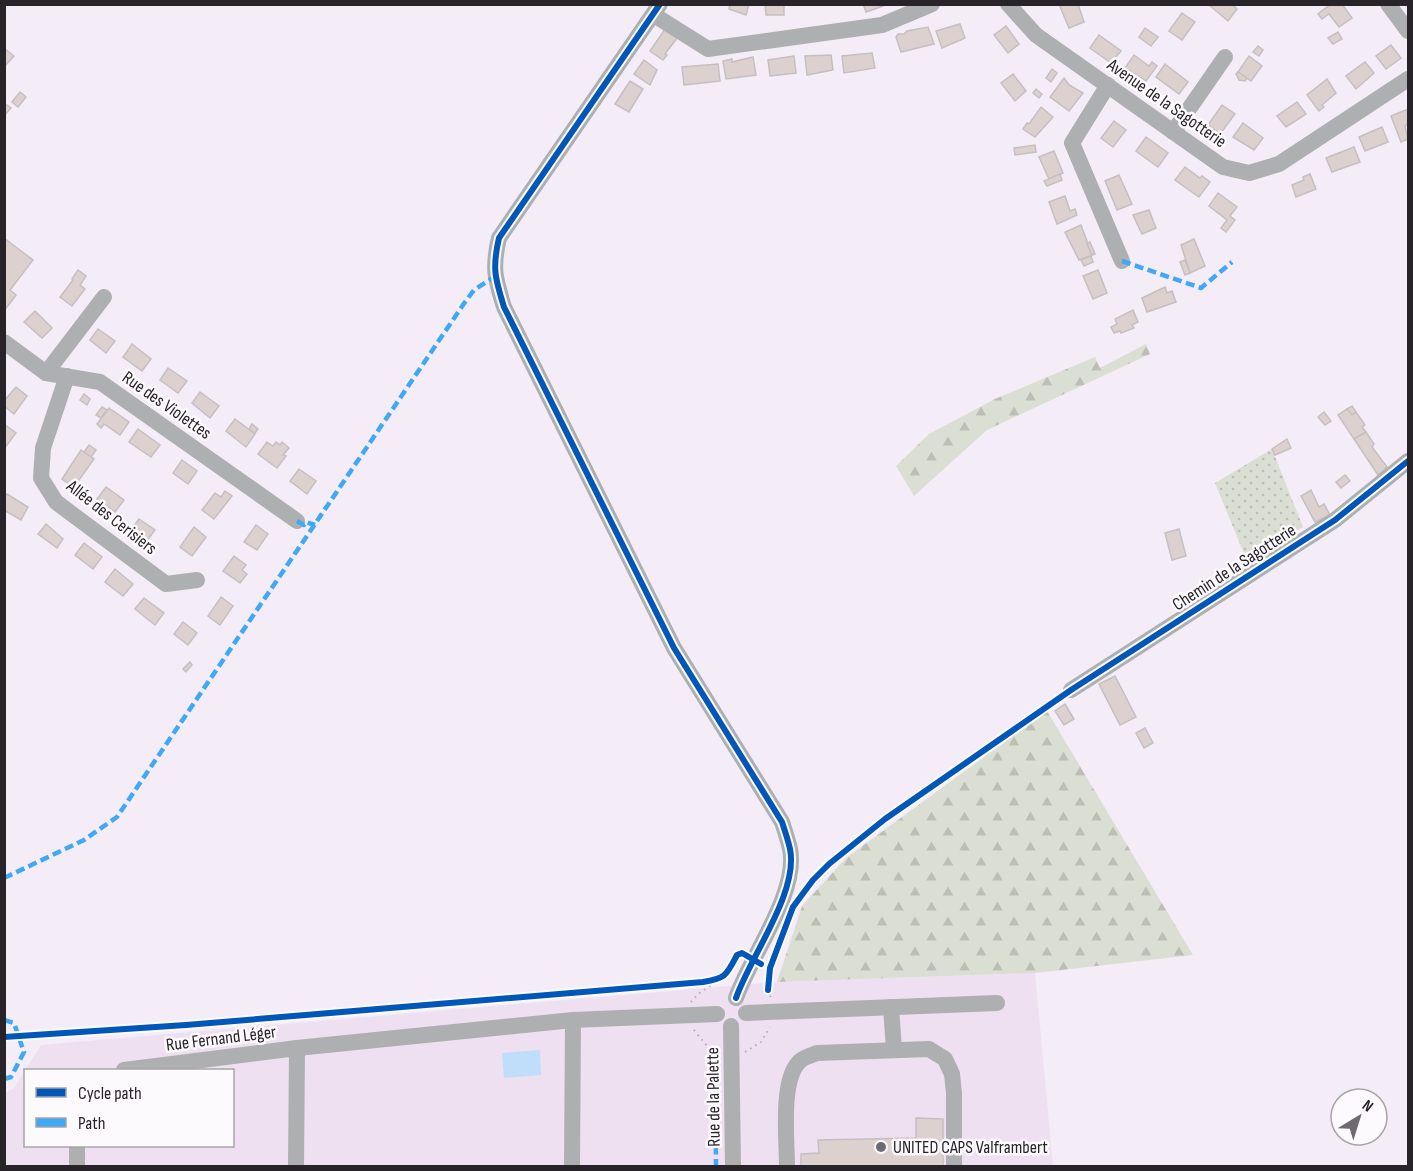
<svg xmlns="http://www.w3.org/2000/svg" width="1413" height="1171" font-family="'Sofia Sans Condensed',sans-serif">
  <defs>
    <pattern id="grass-dots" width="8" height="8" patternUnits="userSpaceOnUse" patternTransform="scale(1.5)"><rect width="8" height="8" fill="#dbdfd3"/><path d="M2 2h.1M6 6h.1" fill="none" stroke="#bcbfb5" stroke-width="1.8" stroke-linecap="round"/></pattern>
    <pattern id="forest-firs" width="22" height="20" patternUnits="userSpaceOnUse" patternTransform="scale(1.5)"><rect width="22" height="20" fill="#dbdfd3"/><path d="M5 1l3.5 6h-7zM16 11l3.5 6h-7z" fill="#bcbfb5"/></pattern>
  </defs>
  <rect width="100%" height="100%" fill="#f4ecf6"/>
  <path fill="#eee0f0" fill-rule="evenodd" d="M1035,973L1053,1166H5V1093L14,1088L41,1045L777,982ZM26,1070H232V1146H26Z"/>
  <polygon fill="url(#grass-dots)" points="1272,449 1303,527 1247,561 1215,483"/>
  <g fill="url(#forest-firs)">
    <polygon points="1146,344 1150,354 987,430 914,496 896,466 929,434 995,399 1095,357 1100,368"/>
    <polygon points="1047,711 1193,955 1035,973 777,982 802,906 846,858"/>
  </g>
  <polygon fill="#c0ddfa" points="540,1050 541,1075 504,1078 502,1053"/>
  <g fill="#ddd1cf" stroke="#c6bfc1" stroke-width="1.5">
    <polygon points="730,4 749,4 746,15 729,9"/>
    <polygon points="765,4 784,4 784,15 766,15"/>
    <polygon points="863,4 882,4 883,6 866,12"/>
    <polygon points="1059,4 1078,4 1084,22 1069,28"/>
    <polygon points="1232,4 1237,9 1228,21 1209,5"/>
    <polygon points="1331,4 1342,4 1352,18 1339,27 1329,14 1322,19 1318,14"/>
    <polygon points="1182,13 1195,22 1182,40 1169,31"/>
    <polygon points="960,24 965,38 942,48 936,31"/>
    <polygon points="1006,26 1019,44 1008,53 994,35"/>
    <polygon points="928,27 934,44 901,52 896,37 898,34 904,34 907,31"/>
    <polygon points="1145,28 1158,37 1151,46 1139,37"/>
    <polygon points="665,29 678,37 665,54 667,55 663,60 650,51"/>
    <polygon points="1338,32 1342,39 1333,44 1328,38"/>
    <polygon points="1099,35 1121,51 1111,63 1090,48"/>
    <polygon points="1391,45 1401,58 1386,69 1376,56"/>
    <polygon points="1258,46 1263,50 1259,56 1253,52"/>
    <polygon points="4,48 14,56 4,67"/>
    <polygon points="872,53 875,68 844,73 842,56"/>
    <polygon points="831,55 833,70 807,75 805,56"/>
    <polygon points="1134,55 1149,66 1152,62 1157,66 1146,81 1125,68"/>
    <polygon points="794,56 796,73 770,76 768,60"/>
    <polygon points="1249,56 1262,66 1251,81 1238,72"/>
    <polygon points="753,57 756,75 726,79 723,61 732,59 732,62"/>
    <polygon points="644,60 657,70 650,85 634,74"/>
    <polygon points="1365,62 1374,73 1356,89 1346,76"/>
    <polygon points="718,64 720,81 684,85 682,67"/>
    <polygon points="1165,64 1188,82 1179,94 1156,77"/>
    <polygon points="1052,69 1057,73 1051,82 1046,78"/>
    <polygon points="1238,72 1247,78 1245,81 1239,80 1236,74"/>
    <polygon points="1013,74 1026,91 1015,101 1001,83"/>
    <polygon points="1064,78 1069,85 1083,93 1069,111 1050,97"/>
    <polygon points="1327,79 1336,93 1322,105 1324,107 1319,111 1307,95"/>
    <polygon points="630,81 643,89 629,112 615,104"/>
    <polygon points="1036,89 1042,94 1039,98 1033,93"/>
    <polygon points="20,92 26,97 18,107 12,102"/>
    <polygon points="1297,102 1306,114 1286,127 1277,116"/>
    <polygon points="4,103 11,108 4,116"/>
    <polygon points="1222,105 1235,114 1220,134 1208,125"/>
    <polygon points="1041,107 1053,117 1035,137 1023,129 1027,123 1029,124"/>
    <polygon points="1408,109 1408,124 1405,126 1408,139 1401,142 1391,116"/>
    <polygon points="1114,121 1126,130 1113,147 1101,138"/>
    <polygon points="1243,123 1263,138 1254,150 1233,137"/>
    <polygon points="1382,127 1388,142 1365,151 1359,137"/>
    <polygon points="1146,137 1168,153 1158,167 1136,151"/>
    <polygon points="1035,145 1036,152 1015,155 1014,148"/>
    <polygon points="1354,147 1360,162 1332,172 1326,158"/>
    <polygon points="1054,151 1063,173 1049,179 1039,157"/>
    <polygon points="1185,167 1200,178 1202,176 1210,182 1199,197 1175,180"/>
    <polygon points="1060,174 1062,180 1047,186 1044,181"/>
    <polygon points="1310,174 1316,189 1296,197 1292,185 1304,180 1303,177"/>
    <polygon points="1119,175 1132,204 1117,210 1105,181"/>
    <polygon points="1218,193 1237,207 1230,216 1235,220 1226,232 1221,228 1227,220 1209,206"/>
    <polygon points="1065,196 1070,211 1075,209 1077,215 1057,224 1049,202"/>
    <polygon points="1149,210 1156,228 1142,234 1133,215"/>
    <polygon points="1081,225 1092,255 1079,260 1065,232"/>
    <polygon points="4,238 33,260 10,290 16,295 4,311"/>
    <polygon points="1194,239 1205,266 1190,273 1181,245"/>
    <polygon points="1090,242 1095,254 1092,255 1087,244"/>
    <polygon points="1091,256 1093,262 1084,266 1081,260"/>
    <polygon points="1185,260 1190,273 1185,275 1180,262"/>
    <polygon points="78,270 86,276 80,285 85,289 72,306 60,297 73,280 72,279"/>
    <polygon points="1098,270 1107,293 1093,299 1083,276"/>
    <polygon points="1165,287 1167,293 1172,291 1176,302 1147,312 1142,298"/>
    <polygon points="1133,310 1138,322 1132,325 1134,328 1121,333 1120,331 1114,333 1111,327 1117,324 1115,319"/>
    <polygon points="35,311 52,328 42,338 24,322"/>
    <polygon points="98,329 115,341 106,353 90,340"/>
    <polygon points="132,344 151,359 142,371 123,357"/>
    <polygon points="168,368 187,381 178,393 160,380"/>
    <polygon points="16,387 27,396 14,414 4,406 4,401"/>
    <polygon points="200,392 219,406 210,418 192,403"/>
    <polygon points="84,394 90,399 87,405 80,400"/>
    <polygon points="1352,406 1356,412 1352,415 1347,409"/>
    <polygon points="102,407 107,410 101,418 96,415"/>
    <polygon points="109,408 129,422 120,435 104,424 101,428 97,424"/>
    <polygon points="1347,409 1352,415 1356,412 1365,425 1362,427 1366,432 1354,439 1338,415"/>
    <polygon points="1324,412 1331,421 1325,425 1318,417"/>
    <polygon points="235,419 255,434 246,447 226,431"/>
    <polygon points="4,424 16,433 4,449"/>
    <polygon points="252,424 258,429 255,433 249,429"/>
    <polygon points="138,429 160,445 151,457 129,442"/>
    <polygon points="1366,432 1374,444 1372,447 1387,467 1378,475 1354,439"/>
    <polygon points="1287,439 1291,448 1275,455 1272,449"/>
    <polygon points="267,442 273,446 276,442 280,445 282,442 289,448 283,455 286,456 277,468 258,454"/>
    <polygon points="89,445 96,450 91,457 84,452"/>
    <polygon points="81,450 94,459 74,487 62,479"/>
    <polygon points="182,460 197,471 188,484 173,473"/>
    <polygon points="299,469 316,481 307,494 290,481"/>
    <polygon points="1345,475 1350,481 1341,488 1336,482"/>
    <polygon points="106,487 124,500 115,512 97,499"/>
    <polygon points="1311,490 1319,507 1324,504 1330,515 1315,522 1301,496"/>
    <polygon points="225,491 232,496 214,519 202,510 215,493 221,497"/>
    <polygon points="7,494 28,507 21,520 4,510 4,498"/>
    <polygon points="139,519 155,530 146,542 130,531"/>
    <polygon points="46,524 63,539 57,548 38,534"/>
    <polygon points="256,525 268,534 257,550 244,542"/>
    <polygon points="194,527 206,537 192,556 180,547"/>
    <polygon points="1179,529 1186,556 1172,560 1165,533"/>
    <polygon points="84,543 102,557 93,569 75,555"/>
    <polygon points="234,556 246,565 242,570 247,574 240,583 223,571"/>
    <polygon points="115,569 133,584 123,596 105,582"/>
    <polygon points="221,597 233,606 220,625 208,616"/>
    <polygon points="144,598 164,613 155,625 135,609"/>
    <polygon points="183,622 197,633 188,645 174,634"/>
    <polygon points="190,662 192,665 186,672 183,669"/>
    <polygon points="1115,676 1136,717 1120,725 1099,684"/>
    <polygon points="1065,704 1074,719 1064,725 1055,711"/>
    <polygon points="1145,728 1153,743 1144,748 1136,733"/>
    <polygon points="916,1118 943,1119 943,1166 801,1166 801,1154 819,1153 818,1140 916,1138"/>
  </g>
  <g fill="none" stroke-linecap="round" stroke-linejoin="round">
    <g stroke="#b0afb2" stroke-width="2" stroke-dasharray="1.5 4.5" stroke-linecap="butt">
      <polyline points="768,990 771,998"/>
      <polyline points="691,1002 698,994 721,979"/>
      <polyline points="694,1030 707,1046 717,1053"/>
      <polyline points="745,1052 761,1042 770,1027"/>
    </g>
    <g stroke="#aeafb1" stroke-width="16">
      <path d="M660,4L499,238C492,268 495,278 504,307L674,648L782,822C785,831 788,840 790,849C799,892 750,957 736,998"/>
      <polyline points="1008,4 1036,35 1223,167 1249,173 1279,164 1408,79"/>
      <polyline points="1388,4 1408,31"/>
      <polyline points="654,15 708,49 882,25 932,4"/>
      <polyline points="1108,85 1072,143 1122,261"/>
      <polyline points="1173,132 1225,57"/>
      <polyline points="4,342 46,373 100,382 297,521"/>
      <polyline points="46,373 104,297"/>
      <polyline points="67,376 43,448 41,478 56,502 166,584 197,580"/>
      <polyline points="1071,690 1335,520 1408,461"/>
      <polyline points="891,1007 894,1050"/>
      <polyline points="746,1013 997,1003"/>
      <polyline points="731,1026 733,1166"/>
      <polyline points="124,1070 297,1048 573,1020 717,1014"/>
      <polyline points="77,1146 77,1166"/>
      <polyline points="296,1166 297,1048"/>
      <polyline points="572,1166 573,1020"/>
      <path d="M787,1166C787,1140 780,1079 800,1061C804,1057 812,1055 817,1053L929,1049L945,1059L952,1074L954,1093V1166"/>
    </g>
    <g stroke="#3fa9f5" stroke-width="4.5" stroke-dasharray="9 4.5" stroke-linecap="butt">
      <polyline points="1122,261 1201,288 1232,262"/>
      <polyline points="297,521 304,525 306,522 315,525"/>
      <polyline points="4,878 84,840 117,817 465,302 474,290 494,277"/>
      <polyline points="4,1020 14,1023 24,1052 11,1077 4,1079"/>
      <polyline points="715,1051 716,1166"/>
    </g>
    <defs>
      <g id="cycleway">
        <path d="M660,4L499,238C492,268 495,278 504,307L674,648L782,822C785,831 788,840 790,849C799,892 750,957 736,998"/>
        <polyline points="768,990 770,968 793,907 813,880 829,864 885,819 1071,690 1335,520 1408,461"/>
        <path d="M4,1037L186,1025L703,982C726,978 726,976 737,955L742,953L761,964"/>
      </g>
    </defs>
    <use href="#cycleway" stroke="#fdfafd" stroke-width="10"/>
    <use href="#cycleway" stroke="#0057b8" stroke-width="6"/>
  </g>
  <circle fill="#6f6971" stroke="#fdfafd" stroke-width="2" cx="881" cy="1147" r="6"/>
  <g text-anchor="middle" stroke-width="5" stroke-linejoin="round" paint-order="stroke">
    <g font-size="18" fill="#282329" stroke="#fdfafd">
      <text transform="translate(1167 103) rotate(35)" y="6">Avenue de la Sagotterie</text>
      <text transform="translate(167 405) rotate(35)" y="6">Rue des Violettes</text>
      <text transform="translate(112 517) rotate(38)" y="6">Allée des Cerisiers</text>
      <text transform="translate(1234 567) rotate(-33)" y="6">Chemin de la Sagotterie</text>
      <text transform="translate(221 1038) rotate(-7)" y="6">Rue Fernand Léger</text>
      <text transform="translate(713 1097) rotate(-91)" y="6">Rue de la Palette</text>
    </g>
    <g font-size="18" fill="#282329" stroke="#fdfafd" text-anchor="start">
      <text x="893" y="1153">UNITED CAPS Valframbert</text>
    </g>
  </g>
  <rect width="1413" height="1171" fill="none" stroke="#282329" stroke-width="12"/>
  <rect x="24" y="1069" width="210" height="78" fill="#fdfafd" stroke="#a8a4a8" stroke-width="1.5"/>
  <rect x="36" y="1088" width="30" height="9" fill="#0057b8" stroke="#a8a4a8" stroke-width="1.5"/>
  <text x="78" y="1099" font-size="18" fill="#282329">Cycle path</text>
  <rect x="36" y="1118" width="30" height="9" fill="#3fa9f5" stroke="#a8a4a8" stroke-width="1.5"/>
  <text x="78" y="1129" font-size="18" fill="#282329">Path</text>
  <g transform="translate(1359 1117) rotate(38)"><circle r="28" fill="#fdfafd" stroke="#a8a4a8" stroke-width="1.5"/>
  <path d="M0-4.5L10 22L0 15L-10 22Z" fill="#6f6971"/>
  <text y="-9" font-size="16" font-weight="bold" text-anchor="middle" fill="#282329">N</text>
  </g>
</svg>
